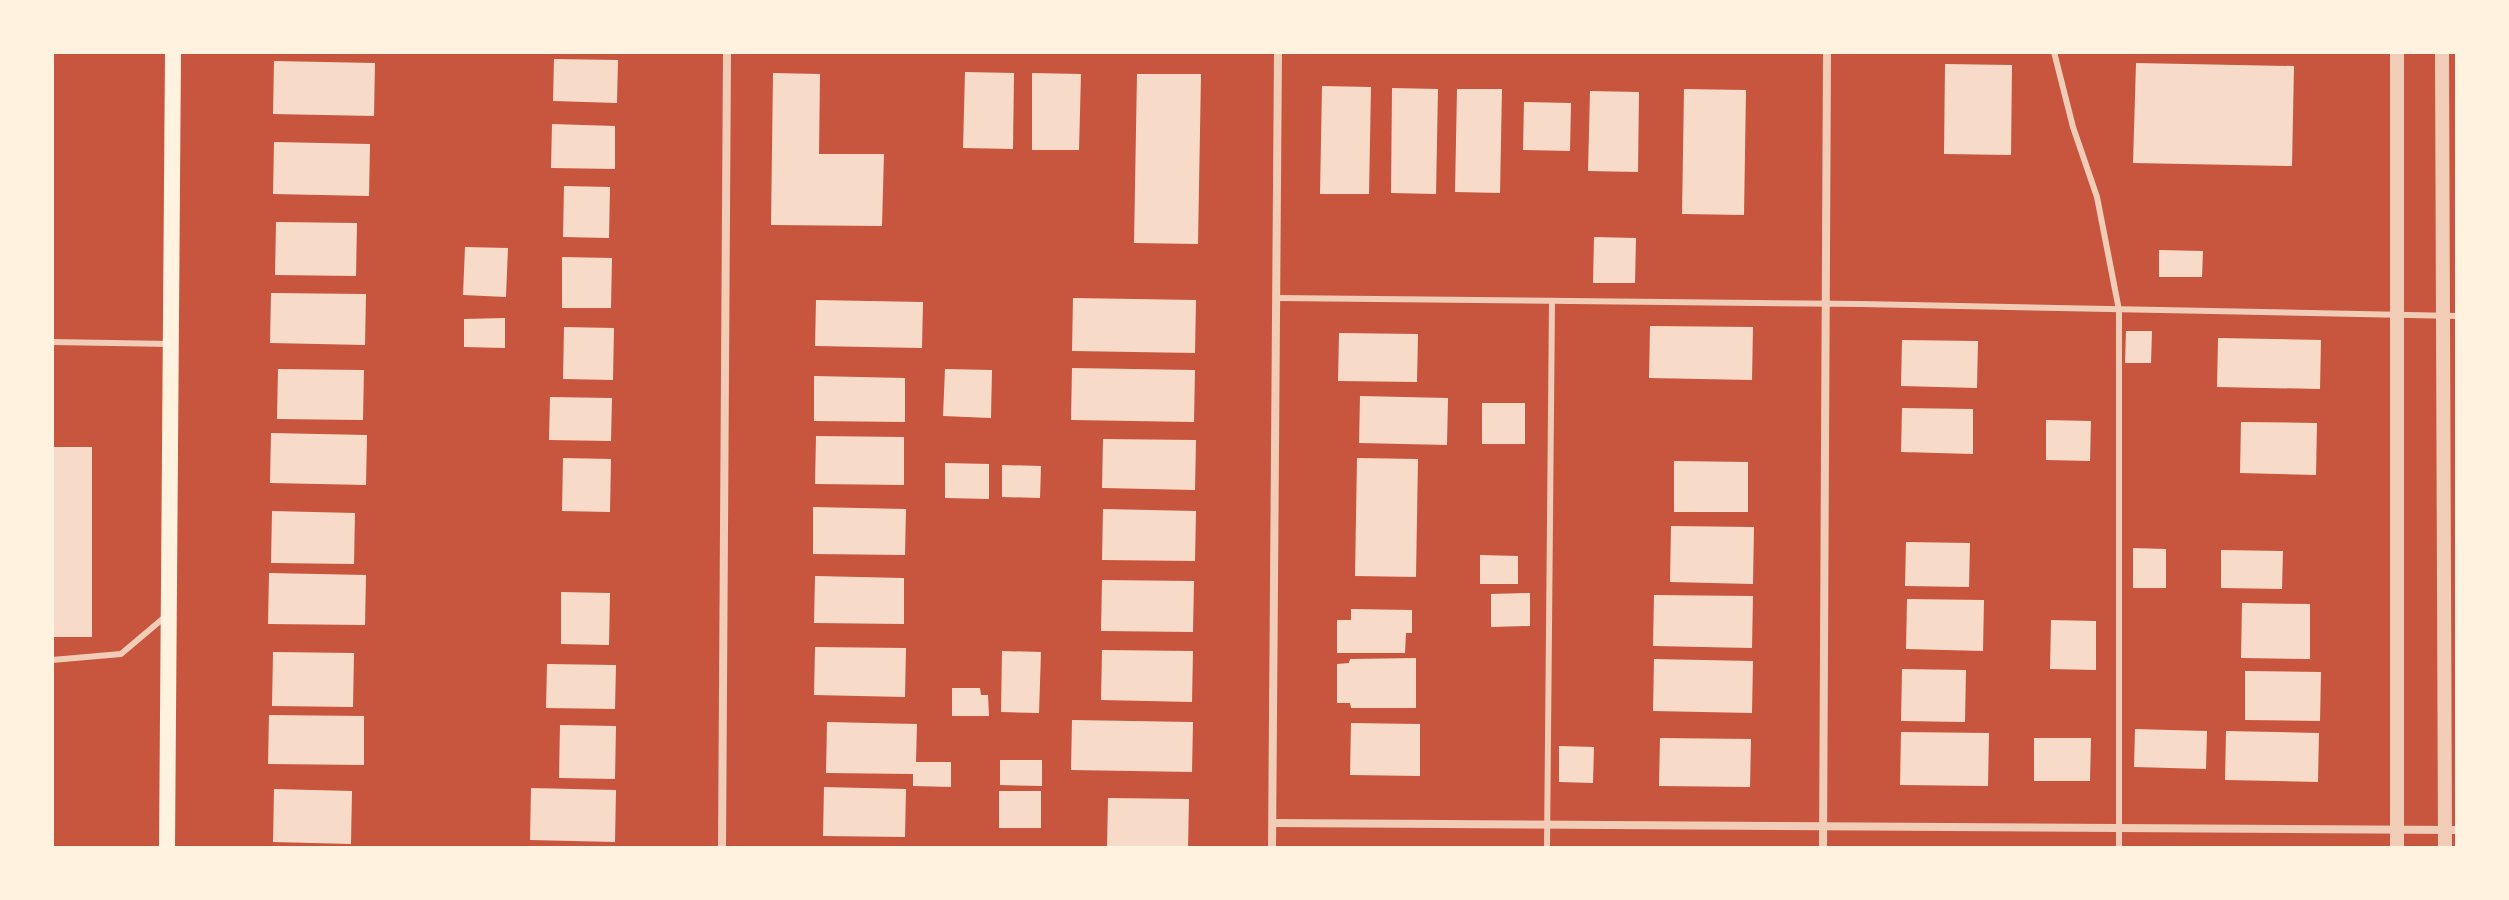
<svg xmlns="http://www.w3.org/2000/svg" width="2509" height="900" font-family="'IBM Plex Serif',serif">
  <rect width="100%" height="100%" fill="#c8553d"/>
  <g fill="#f7dbc8">
    <polygon points="554,59 618,60 617,103 553,101"/>
    <polygon points="274,61 375,63 374,116 273,114"/>
    <polygon points="2136,63 2294,66 2292,166 2133,163"/>
    <polygon points="1945,64 2012,65 2011,155 1944,154"/>
    <polygon points="965,72 1014,73 1013,149 963,148"/>
    <polygon points="773,73 820,74 819,154 884,154 882,226 771,225"/>
    <polygon points="1032,73 1081,74 1079,150 1032,150"/>
    <polygon points="1137,74 1201,74 1198,244 1134,243"/>
    <polygon points="1322,86 1371,87 1369,194 1320,194"/>
    <polygon points="1392,88 1438,89 1436,194 1391,193"/>
    <polygon points="1457,89 1502,89 1500,193 1455,192"/>
    <polygon points="1684,89 1746,90 1744,215 1682,214"/>
    <polygon points="1590,91 1639,92 1638,172 1588,171"/>
    <polygon points="1524,102 1571,103 1570,151 1523,150"/>
    <polygon points="552,124 615,126 615,169 551,168"/>
    <polygon points="274,142 370,144 369,196 273,194"/>
    <polygon points="564,186 610,187 609,238 563,237"/>
    <polygon points="276,222 357,223 356,276 275,275"/>
    <polygon points="1594,237 1636,238 1635,283 1593,283"/>
    <polygon points="465,247 508,248 506,297 463,295"/>
    <polygon points="2159,250 2203,251 2202,277 2159,277"/>
    <polygon points="562,257 612,258 611,308 562,308"/>
    <polygon points="271,293 366,294 365,345 270,343"/>
    <polygon points="1073,298 1196,300 1195,353 1072,351"/>
    <polygon points="816,300 923,302 922,348 815,346"/>
    <polygon points="505,318 505,348 464,347 464,319"/>
    <polygon points="1650,326 1753,327 1752,380 1649,378"/>
    <polygon points="564,327 614,328 613,380 563,379"/>
    <polygon points="2126,331 2152,331 2151,363 2125,363"/>
    <polygon points="1339,333 1418,334 1417,382 1338,381"/>
    <polygon points="2218,338 2321,340 2320,389 2217,387"/>
    <polygon points="1902,340 1978,341 1977,388 1901,386"/>
    <polygon points="1072,368 1195,370 1194,422 1071,420"/>
    <polygon points="278,369 364,370 363,420 277,419"/>
    <polygon points="945,369 992,370 991,418 943,416"/>
    <polygon points="814,376 905,378 905,422 814,421"/>
    <polygon points="1360,396 1448,398 1447,445 1359,443"/>
    <polygon points="550,397 612,398 611,441 549,440"/>
    <rect x="1482" y="403" width="43" height="41"/>
    <polygon points="1902,408 1973,409 1973,454 1901,452"/>
    <polygon points="2046,420 2091,421 2090,461 2046,460"/>
    <polygon points="2241,422 2317,423 2316,475 2240,473"/>
    <polygon points="271,433 367,435 366,485 270,483"/>
    <polygon points="816,436 904,437 904,485 815,484"/>
    <polygon points="1103,439 1196,440 1195,490 1102,488"/>
    <rect x="52" y="447" width="40" height="190"/>
    <polygon points="563,458 611,459 610,512 562,511"/>
    <polygon points="1357,458 1418,459 1416,577 1355,576"/>
    <polygon points="1674,461 1748,462 1748,512 1674,512"/>
    <polygon points="945,463 989,464 989,499 945,498"/>
    <polygon points="1002,465 1041,466 1040,498 1002,497"/>
    <polygon points="813,507 906,509 905,555 813,554"/>
    <polygon points="1103,509 1196,511 1195,561 1102,560"/>
    <polygon points="272,511 355,513 354,564 271,563"/>
    <polygon points="1671,526 1754,527 1753,584 1670,582"/>
    <polygon points="1906,542 1970,543 1969,587 1905,586"/>
    <polygon points="2133,548 2166,549 2166,588 2133,588"/>
    <polygon points="2221,550 2283,551 2282,589 2221,588"/>
    <polygon points="1480,555 1518,556 1518,584 1480,584"/>
    <polygon points="269,573 366,575 365,625 268,624"/>
    <polygon points="815,576 904,578 904,624 814,623"/>
    <polygon points="1102,580 1194,581 1193,632 1101,631"/>
    <polygon points="561,592 610,593 609,645 561,644"/>
    <polygon points="1530,593 1530,626 1491,627 1491,594"/>
    <polygon points="1654,595 1753,596 1752,648 1653,646"/>
    <polygon points="1907,599 1984,600 1983,651 1906,649"/>
    <polygon points="2242,603 2310,604 2310,659 2241,658"/>
    <polygon points="1351,609 1412,610 1412,633 1406,633 1405,653 1337,653 1337,620 1351,620"/>
    <polygon points="2051,620 2096,621 2096,670 2050,669"/>
    <polygon points="815,647 906,648 905,697 814,695"/>
    <polygon points="1102,650 1193,651 1192,702 1101,700"/>
    <polygon points="1002,651 1041,652 1039,713 1001,712"/>
    <polygon points="273,652 354,653 353,707 272,706"/>
    <polygon points="1416,658 1416,708 1351,708 1350,703 1337,703 1337,664 1349,663 1350,659"/>
    <polygon points="1654,659 1753,661 1752,713 1653,711"/>
    <polygon points="547,664 616,665 615,709 546,708"/>
    <polygon points="1902,669 1966,670 1965,722 1901,721"/>
    <polygon points="2245,671 2321,672 2320,721 2245,720"/>
    <polygon points="952,688 980,688 981,695 988,695 989,716 952,716"/>
    <polygon points="269,715 364,716 364,765 268,764"/>
    <polygon points="1072,720 1193,722 1192,772 1071,770"/>
    <polygon points="827,722 917,724 916,762 951,762 951,787 913,786 913,774 826,773"/>
    <polygon points="1351,723 1420,724 1420,776 1350,775"/>
    <polygon points="560,725 616,726 615,779 559,778"/>
    <polygon points="2135,729 2207,731 2206,769 2134,767"/>
    <polygon points="2226,731 2319,733 2318,782 2225,780"/>
    <polygon points="1901,732 1989,733 1988,786 1900,785"/>
    <polygon points="1660,738 1751,739 1750,787 1659,786"/>
    <polygon points="2034,738 2091,738 2090,781 2034,781"/>
    <polygon points="1559,746 1594,747 1593,783 1559,782"/>
    <polygon points="1000,760 1042,760 1042,786 1000,785"/>
    <polygon points="824,787 906,789 905,837 823,836"/>
    <polygon points="531,788 616,790 615,842 530,840"/>
    <polygon points="274,789 352,791 351,844 273,842"/>
    <rect x="999" y="791" width="42" height="37"/>
    <polygon points="1108,798 1189,799 1188,848 1107,847"/>
  </g>
  <g fill="none" stroke-linecap="round" stroke-linejoin="round">
    <g stroke="#f1ccb7" stroke-width="6">
      <polyline points="2054,52 2073,127 2097,197 2119,310 2119,848"/>
      <polyline points="1276,298 1861,304 2457,316"/>
      <polyline points="52,342 171,344"/>
      <polyline points="52,660 121,654 166,616"/>
      <polyline points="1547,848 1552,301"/>
    </g>
    <g stroke="#f1ccb7" stroke-width="8">
      <polyline points="1273,823 2457,830"/>
      <polyline points="722,848 727,52"/>
      <polyline points="1272,848 1278,52"/>
      <polyline points="1823,848 1827,52"/>
    </g>
    <g stroke="#f1ccb7" stroke-width="14">
      <polyline points="2397,52 2397,848"/>
      <polyline points="2442,52 2445,848"/>
    </g>
    <polyline stroke="#fff3e0" stroke-width="16" points="167,848 173,52"/>
  </g>
  <rect width="2509" height="900" fill="none" stroke="#fff3e0" stroke-width="108"/>
</svg>
